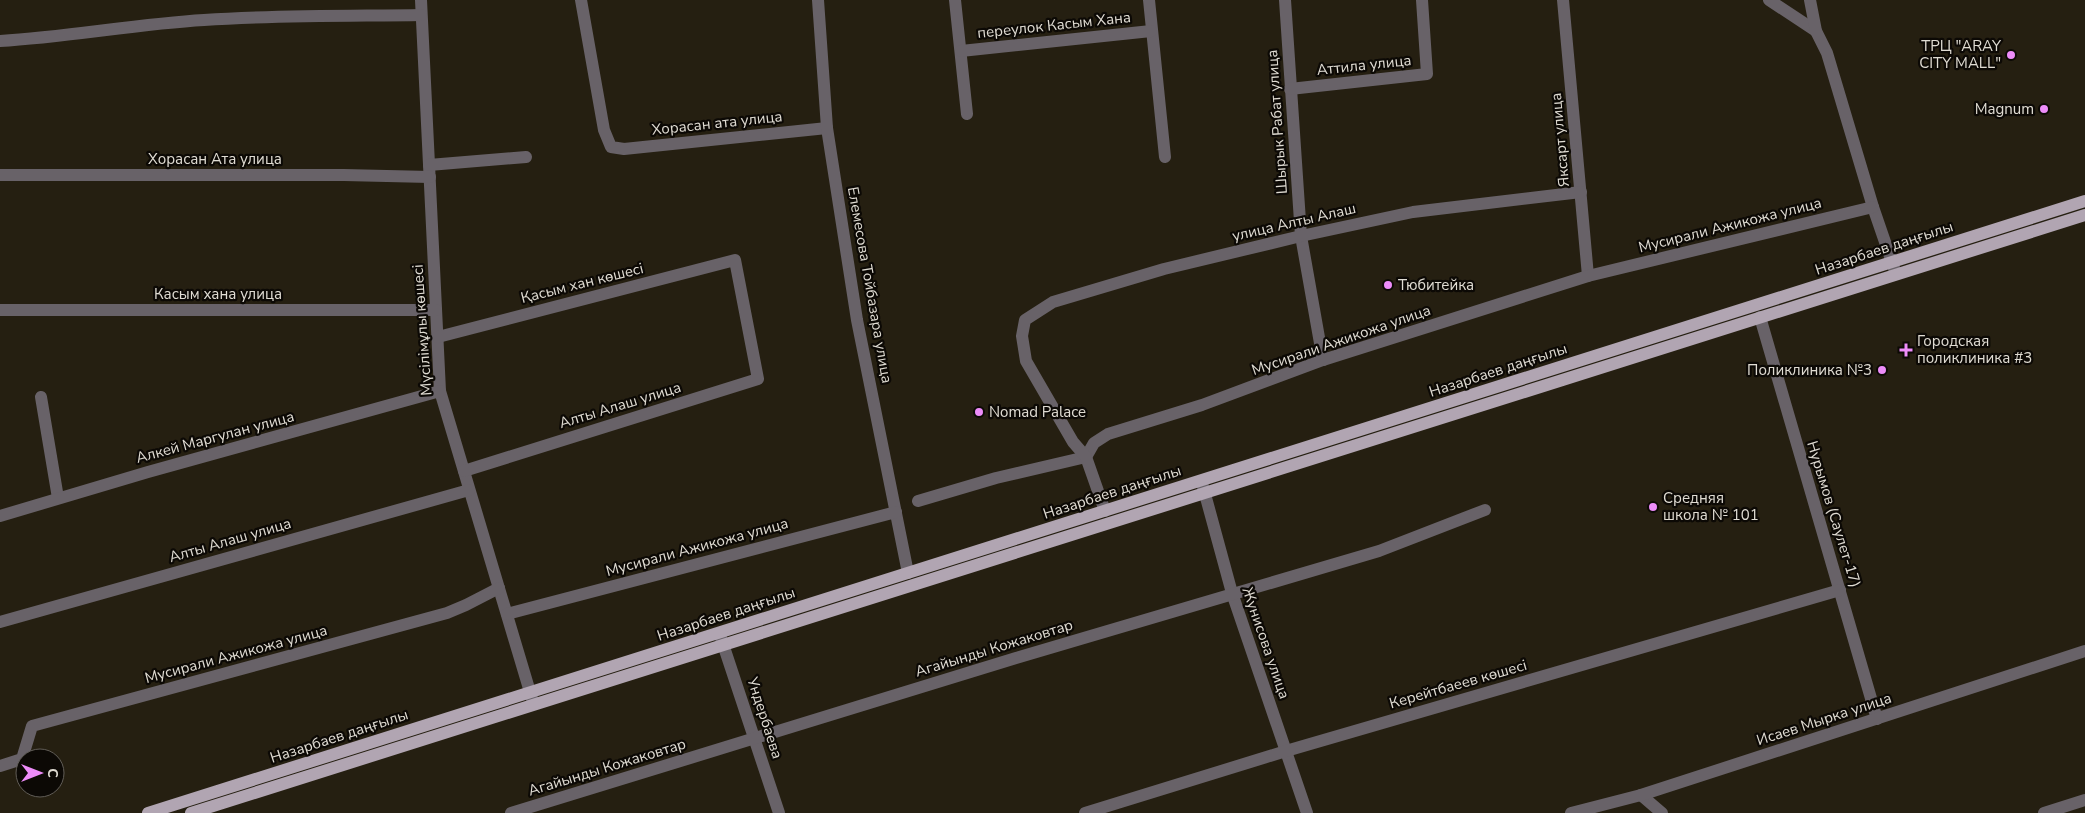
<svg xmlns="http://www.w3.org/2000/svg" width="2085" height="813" font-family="'Nunito Sans',sans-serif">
  <rect width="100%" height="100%" fill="#251f11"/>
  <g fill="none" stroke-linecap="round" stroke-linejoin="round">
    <g stroke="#686268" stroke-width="12">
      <polyline points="421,0 440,391 533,702"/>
      <polyline points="581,0 604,130 611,147 624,149 827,128"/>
      <polyline points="818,0 827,128 857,320 908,573"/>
      <polyline points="955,0 967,114"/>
      <polyline points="1149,0 1165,157"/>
      <polyline points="1285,0 1301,236 1323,360"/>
      <polyline points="1563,0 1588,276"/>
      <polyline points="1769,0 1816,31"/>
      <polyline points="1810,0 1816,31 1827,53 1873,207 1895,271"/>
      <path d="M0,41C68,37 136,24 204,20C276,15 349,16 421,15"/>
      <polyline points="961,51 1151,31"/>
      <polyline points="1290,89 1427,74 1422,0"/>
      <polyline points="429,165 526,157"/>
      <polyline points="0,175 344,175 430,177"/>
      <polyline points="0,310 436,310"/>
      <polyline points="1760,317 1877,719"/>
      <polyline points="438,337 735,260 758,379 464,471"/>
      <polyline points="41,397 58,498"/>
      <polyline points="1202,483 1232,593 1307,813"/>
      <polyline points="918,501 996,478 1086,457 1094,443 1108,434 1202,405 1323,360 1588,276 1873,207"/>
      <polyline points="1105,511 1086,457 1073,442 1026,361 1022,336 1025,320 1053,302 1164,269 1301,236 1413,212 1581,192"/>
      <polyline points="0,516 148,472 440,391"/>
      <polyline points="507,614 896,512"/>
      <polyline points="0,622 469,490"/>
      <polyline points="720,635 779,813"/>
      <polyline points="0,766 22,759 32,726 447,613 466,605 499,588"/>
      <polyline points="1641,795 1662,813"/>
      <polyline points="511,813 1016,658 1379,551 1485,510"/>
      <polyline points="1085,813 1286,751 1840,590"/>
      <polyline points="1571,813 1641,795 2085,651"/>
      <polyline points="2044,813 2085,800"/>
    </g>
    <g stroke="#b1a5b2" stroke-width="12">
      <polyline points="148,813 2085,201"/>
      <polyline points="191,813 2085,215"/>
    </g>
  </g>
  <g fill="#ed8cf9" stroke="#0c0905" stroke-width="2">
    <circle cx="2011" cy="55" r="5"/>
    <circle cx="2044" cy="109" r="5"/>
    <circle cx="1388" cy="285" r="5"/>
    <path d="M1903.5 342.5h5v5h5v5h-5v5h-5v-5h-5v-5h5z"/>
    <circle cx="1882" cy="370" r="5"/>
    <circle cx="979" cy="412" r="5"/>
    <circle cx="1653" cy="507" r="5"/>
  </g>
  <g text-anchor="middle" stroke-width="4.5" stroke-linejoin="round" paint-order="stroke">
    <g font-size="15" fill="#e0dcd3" stroke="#0c0905">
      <text transform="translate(1054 25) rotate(-6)" y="5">переулок Касым Хана</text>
      <text transform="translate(1364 65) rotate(-6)" y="5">Аттила улица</text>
      <text transform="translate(1277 122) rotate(-94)" y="5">Шырык Рабат улица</text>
      <text transform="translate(717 123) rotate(-6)" y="5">Хорасан ата улица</text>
      <text transform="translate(1560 140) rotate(-95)" y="5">Яксарт улица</text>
      <text x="215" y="164">Хорасан Ата улица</text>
      <text transform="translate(1294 222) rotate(-13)" y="5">улица Алты Алаш</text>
      <text transform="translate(1730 225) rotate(-14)" y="5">Мусирали Ажикожа улица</text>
      <text transform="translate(1884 248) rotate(-18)" y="5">Назарбаев даңғылы</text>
      <text transform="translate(582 283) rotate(-14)" y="5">Қасым хан көшесі</text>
      <text transform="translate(870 285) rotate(80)" y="5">Елемесова Тойбазара улица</text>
      <text x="218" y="299">Касым хана улица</text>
      <text transform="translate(422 330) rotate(-94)" y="5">Мүсілімұлы көшесі</text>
      <text transform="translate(1341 340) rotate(-19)" y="5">Мусирали Ажикожа улица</text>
      <text transform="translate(1498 370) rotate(-18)" y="5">Назарбаев даңғылы</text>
      <text transform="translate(620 405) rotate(-17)" y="5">Алты Алаш улица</text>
      <text transform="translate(215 437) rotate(-15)" y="5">Алкей Маргулан улица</text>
      <text transform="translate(1112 492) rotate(-18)" y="5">Назарбаев даңғылы</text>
      <text transform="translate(1834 514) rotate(73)" y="5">Нурымов (Саулет-17)</text>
      <text transform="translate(230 540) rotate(-16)" y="5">Алты Алаш улица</text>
      <text transform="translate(697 547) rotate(-15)" y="5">Мусирали Ажикожа улица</text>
      <text transform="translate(726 614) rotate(-18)" y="5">Назарбаев даңғылы</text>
      <text transform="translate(1266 643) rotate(71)" y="5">Жунисова улица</text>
      <text transform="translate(994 648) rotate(-17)" y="5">Агайынды Кожаковтар</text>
      <text transform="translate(236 654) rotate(-15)" y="5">Мусирали Ажикожа улица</text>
      <text transform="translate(1458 684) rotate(-16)" y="5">Керейтбаеев көшесі</text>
      <text transform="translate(765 718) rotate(72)" y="5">Ундербаева</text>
      <text transform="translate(1824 719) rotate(-18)" y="5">Исаев Мырка улица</text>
      <text transform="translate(339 736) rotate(-18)" y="5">Назарбаев даңғылы</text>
      <text transform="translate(607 767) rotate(-17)" y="5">Агайынды Кожаковтар</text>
    </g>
    <g font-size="15" fill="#e0dcd3" stroke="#0c0905" text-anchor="start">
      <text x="2001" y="51" text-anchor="end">ТРЦ "ARAY<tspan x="2001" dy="17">CITY MALL"</tspan></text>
      <text x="2034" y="114" text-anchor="end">Magnum</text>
      <text x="1398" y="290">Тюбитейка</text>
      <text x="1917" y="346">Городская<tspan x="1917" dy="17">поликлиника #3</tspan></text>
      <text x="1872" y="375" text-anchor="end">Поликлиника №3</text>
      <text x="989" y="417">Nomad Palace</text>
      <text x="1663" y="503">Средняя<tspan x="1663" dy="17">школа № 101</tspan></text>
    </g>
  </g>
  <g transform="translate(40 773) rotate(90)"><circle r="24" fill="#0c0905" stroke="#615d57"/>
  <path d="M0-4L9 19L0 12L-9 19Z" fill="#ed8cf9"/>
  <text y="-8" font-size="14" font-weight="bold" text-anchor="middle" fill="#e0dcd3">С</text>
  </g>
</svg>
